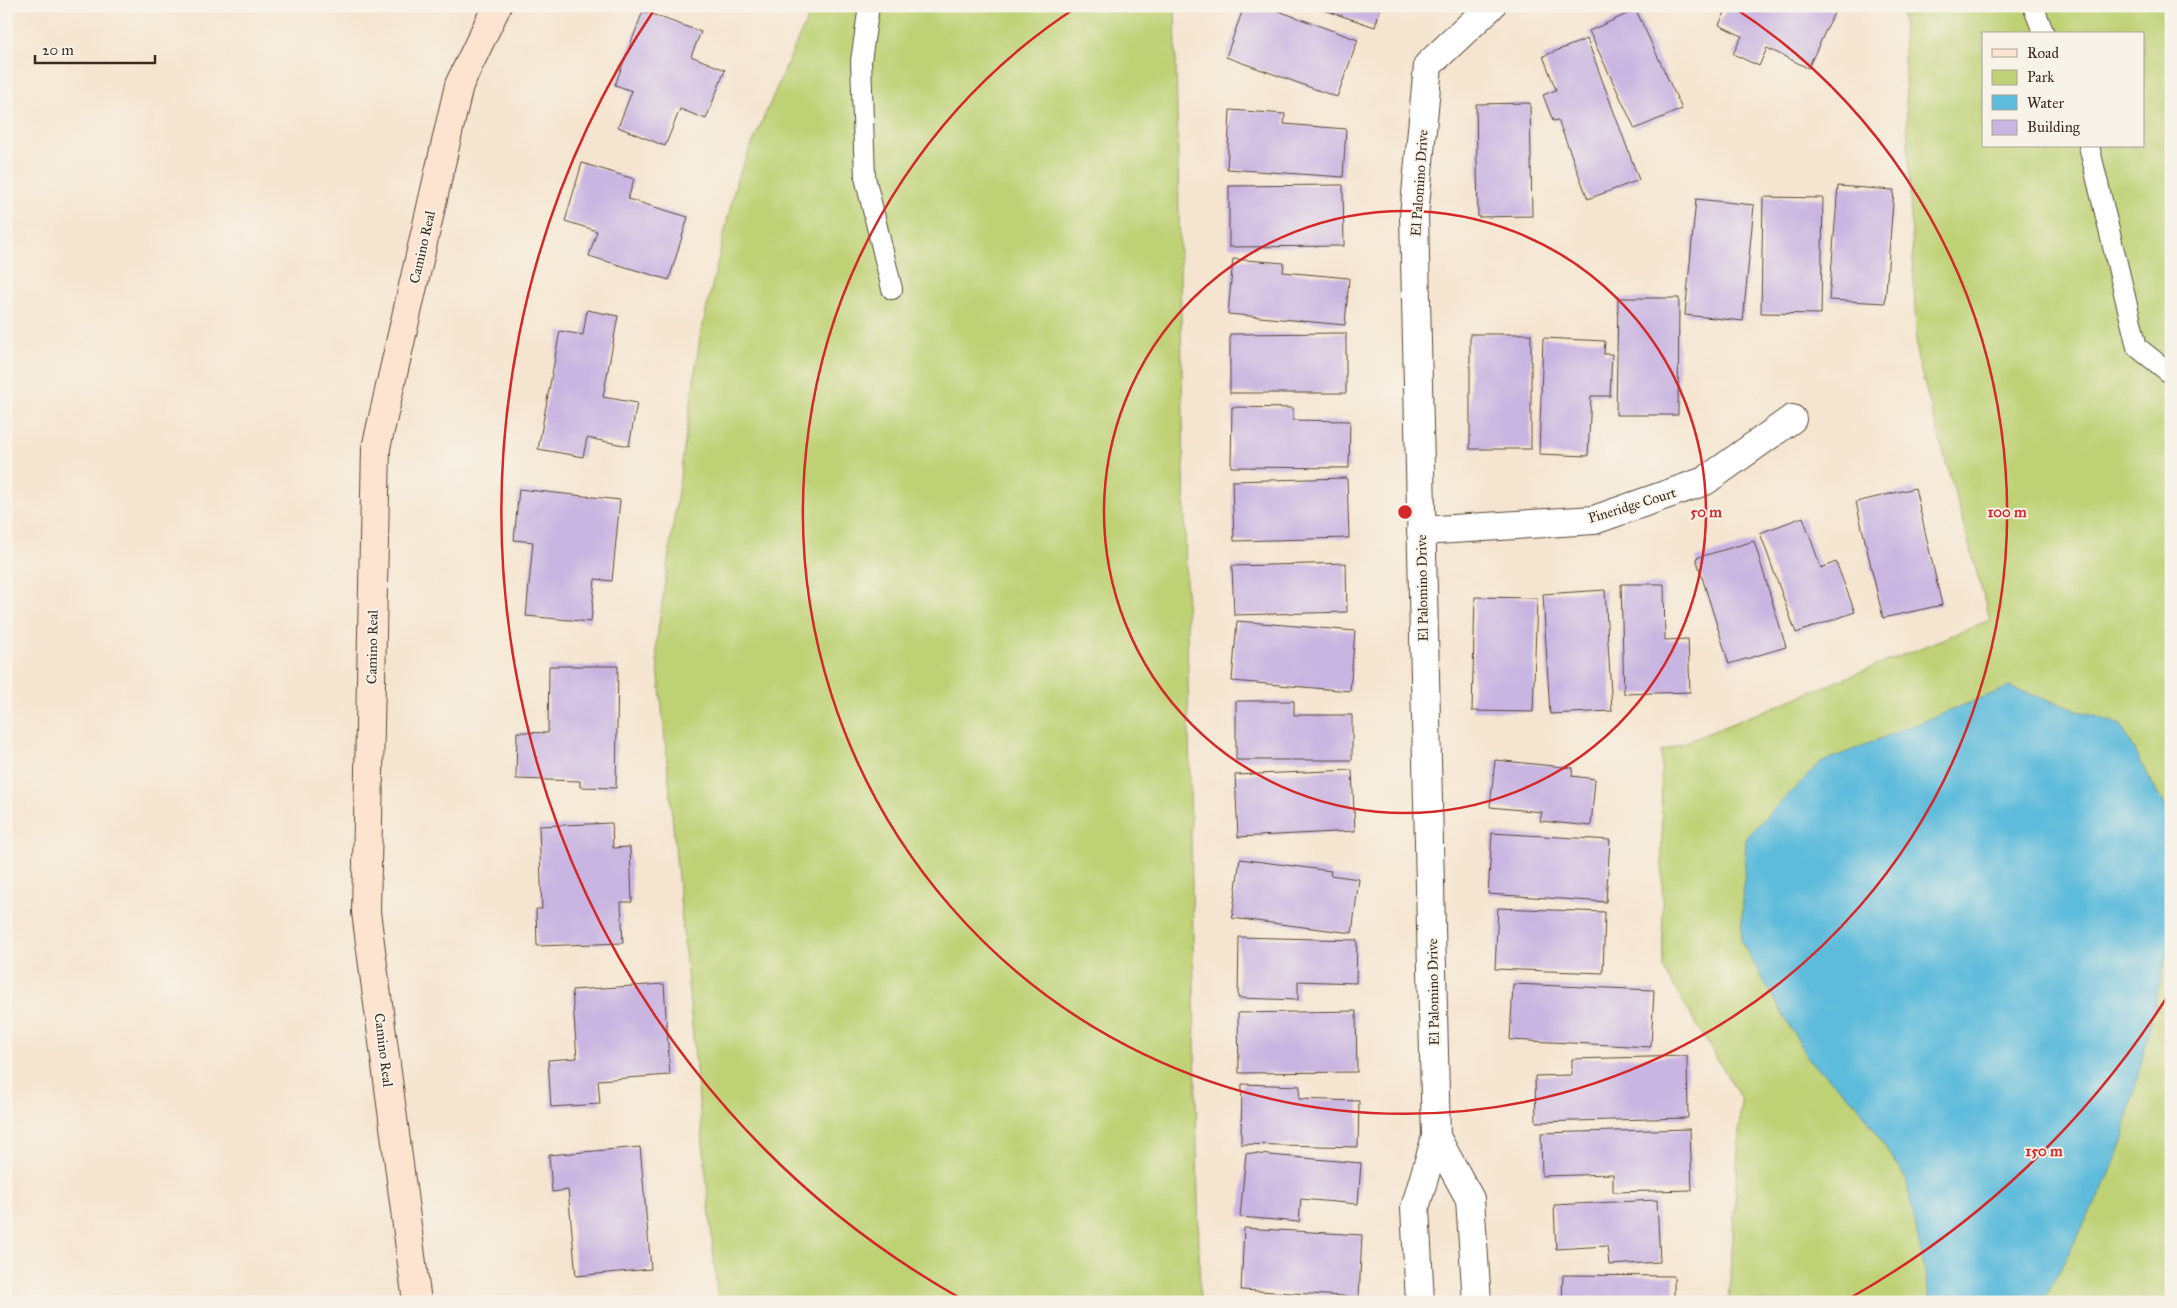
<svg xmlns="http://www.w3.org/2000/svg" width="2177" height="1308" font-family="'IM FELL Great Primer',serif">
  <rect width="100%" height="100%" fill="#f7f3e8"/>
  <filter id="ink" filterUnits="userSpaceOnUse"><feTurbulence type="fractalNoise" baseFrequency=".02" numOctaves="2"/><feDisplacementMap in="SourceGraphic" scale="10" xChannelSelector="R" yChannelSelector="G"/><feConvolveMatrix kernelMatrix="1 2 1 2 8 2 1 2 1" color-interpolation-filters="sRGB"/></filter>
  <filter id="wash" filterUnits="userSpaceOnUse"><feTurbulence type="fractalNoise" baseFrequency=".0096" numOctaves="4" result="noise"/><feDisplacementMap in="SourceGraphic" scale="20" xChannelSelector="R" yChannelSelector="G"/><feGaussianBlur stdDeviation="1.12" result="paint"/><feColorMatrix in="noise" values="0 0 0 0 0 0 0 0 0 0 0 0 0 0 0 0 0 1.4 0 .05"/><feComposite in="paint" operator="in"/></filter>
  <g filter="url(#wash)">
    <rect width="100%" height="100%" fill="#f5e5d0"/>
    <g fill="#bed174" stroke="#7c7e49" fill-rule="evenodd">
      <polygon points="814,6 1175,6 1200,1302 718,1302 656,645 700,337 737,179 798,39"/>
      <path d="M1902,6H2171V1302H1729L1741,1099L1663,968L1661,752L1990,620L1917,357ZM1983,34H2143V146H1983Z"/>
    </g>
    <polygon fill="#5dbbdb" stroke="#4c727c" points="2009,687 2121,725 2171,818 2171,937 2121,1147 2108,1178 2043,1302 1931,1302 1906,1179 1858,1105 1809,1060 1741,941 1746,837 1820,763"/>
    <g id="blocks">
      <g fill="#c9b5e1">
        <polygon points="1244,6 1265,6 1358,40 1337,97 1226,57"/>
        <polygon points="1312,6 1381,6 1375,27"/>
        <polygon points="1728,6 1824,6 1835,11 1808,68 1767,48 1759,66 1733,54 1742,36 1719,25"/>
        <polygon points="1636,10 1682,109 1635,129 1589,31"/>
        <polygon points="643,11 701,32 691,56 725,70 706,119 680,109 665,146 618,127 632,91 615,85"/>
        <polygon points="1587,39 1639,180 1588,199 1558,120 1553,121 1543,95 1556,90 1543,56"/>
        <polygon points="1530,103 1532,216 1478,217 1476,104"/>
        <polygon points="1230,110 1285,114 1284,124 1346,129 1343,177 1227,169"/>
        <polygon points="582,163 634,179 628,199 688,217 669,280 589,256 597,231 565,221"/>
        <polygon points="1343,185 1344,246 1229,247 1229,186"/>
        <polygon points="1838,186 1894,190 1885,303 1829,300"/>
        <polygon points="1763,197 1823,198 1821,314 1761,313"/>
        <polygon points="1696,199 1754,205 1743,321 1685,315"/>
        <polygon points="1233,259 1284,263 1283,272 1349,278 1345,325 1228,314"/>
        <polygon points="1618,298 1679,298 1678,415 1616,415"/>
        <polygon points="587,310 618,316 603,397 637,403 629,446 587,438 583,457 538,449 560,331 583,335"/>
        <polygon points="1346,333 1346,393 1230,393 1230,334"/>
        <rect x="1470" y="334" width="61" height="115"/>
        <polygon points="1543,338 1605,341 1604,354 1612,354 1610,396 1591,396 1588,456 1539,454"/>
        <polygon points="1232,407 1293,408 1293,420 1350,421 1349,468 1231,467"/>
        <polygon points="1347,478 1349,538 1234,541 1232,481"/>
        <polygon points="1915,488 1942,605 1883,618 1856,502"/>
        <polygon points="519,489 620,500 612,581 595,579 591,622 526,616 533,542 514,540"/>
        <polygon points="1803,517 1821,568 1836,562 1855,612 1796,633 1760,533"/>
        <polygon points="1754,541 1786,647 1729,664 1696,558"/>
        <polygon points="1346,563 1347,612 1234,615 1232,566"/>
        <polygon points="1621,584 1664,584 1665,640 1688,639 1690,692 1624,694"/>
        <polygon points="1605,590 1612,711 1550,714 1543,594"/>
        <polygon points="1475,597 1537,598 1533,712 1472,711"/>
        <polygon points="1237,621 1355,631 1350,691 1232,681"/>
        <polygon points="549,666 618,666 616,788 580,787 580,781 516,779 517,732 548,733"/>
        <polygon points="1236,701 1294,701 1294,715 1352,715 1352,760 1236,760"/>
        <polygon points="1495,760 1573,768 1572,776 1595,779 1591,826 1540,821 1542,812 1490,807"/>
        <polygon points="1352,770 1355,831 1238,837 1235,775"/>
        <polygon points="612,823 613,848 630,847 632,902 621,902 623,943 537,946 536,909 542,909 539,826"/>
        <polygon points="1492,833 1610,840 1606,902 1488,894"/>
        <polygon points="1240,859 1331,871 1330,875 1359,879 1352,933 1232,918"/>
        <polygon points="1498,908 1605,912 1603,973 1495,969"/>
        <polygon points="1239,937 1357,940 1356,983 1298,981 1298,1000 1238,998"/>
        <polygon points="664,984 670,1075 598,1080 600,1104 551,1107 548,1060 577,1058 572,990"/>
        <polygon points="1513,984 1654,990 1651,1047 1510,1040"/>
        <polygon points="1356,1011 1357,1072 1239,1073 1238,1013"/>
        <polygon points="1687,1056 1688,1118 1536,1122 1535,1076 1572,1075 1572,1059"/>
        <polygon points="1242,1084 1300,1086 1299,1099 1359,1101 1358,1147 1241,1144"/>
        <polygon points="1690,1129 1692,1190 1613,1192 1613,1174 1542,1176 1541,1133"/>
        <polygon points="640,1147 651,1269 576,1276 568,1190 552,1192 549,1155"/>
        <polygon points="1246,1153 1361,1163 1358,1204 1301,1199 1299,1222 1240,1217"/>
        <polygon points="1657,1200 1660,1262 1609,1265 1607,1246 1556,1249 1554,1205"/>
        <polygon points="1244,1228 1362,1235 1359,1297 1241,1290"/>
        <polygon points="1563,1275 1674,1276 1674,1302 1562,1302"/>
      </g>
    </g>
  </g>
  <g filter="url(#ink)">
    <use href="#blocks" fill-opacity="0" stroke="#574639" stroke-width="1"/>
    <g fill="none" stroke-linecap="round" stroke-linejoin="round">
      <defs>
        <g id="service">
          <polyline points="869,6 861,61 865,177 892,289"/>
          <polyline points="2033,6 2044,34"/>
          <polyline points="2089,146 2137,347 2171,374"/>
        </g>
        <g id="minor">
          <polyline points="1421,531 1594,520 1705,481 1792,419"/>
          <polyline points="1436,1137 1470,1199 1477,1302"/>
          <polyline points="1420,1302 1415,1208 1436,1137 1414,216 1428,65 1491,6"/>
        </g>
        <polyline id="secondary" points="417,1302 366,912 376,448 459,85 497,6"/>
      </defs>
      <use href="#service" stroke="#574639" stroke-width="22"/>
      <use href="#minor" stroke="#574639" stroke-width="30"/>
      <use href="#secondary" stroke="#574639" stroke-width="30"/>
      <use href="#service" stroke="#fff" stroke-width="20"/>
      <use href="#minor" stroke="#fff" stroke-width="28"/>
      <use href="#secondary" stroke="#fde4d1" stroke-width="28"/>
    </g>
  </g>
  <g fill="none" stroke="#d62828" stroke-width="2.5">
    <circle cx="1405" cy="512" r="301"/>
    <path d="M1733 7A602 602 0 1 1 1077 7"/>
    <path d="M2167 997A903 903 0 0 1 1850 1298M960 1298A903 903 0 0 1 656 7"/>
  </g>
  <g text-anchor="middle" stroke-width="4" stroke-linejoin="round" paint-order="stroke">
    <g font-size="14" fill="#3b2a1e" stroke="#f7f3e8">
      <text transform="translate(1419 183) rotate(-86)" y="5">El Palomino Drive</text>
      <text transform="translate(422 247) rotate(-77)" y="5">Camino Real</text>
      <text transform="translate(1632 505) rotate(-17)" y="5">Pineridge Court</text>
      <text transform="translate(1422 588) rotate(-91)" y="5">El Palomino Drive</text>
      <text transform="translate(372 647) rotate(-89)" y="5">Camino Real</text>
      <text transform="translate(1433 992) rotate(-91)" y="5">El Palomino Drive</text>
      <text transform="translate(384 1050) rotate(83)" y="5">Camino Real</text>
    </g>
  </g>
  <circle cx="1405" cy="512" r="8" fill="#d62828" stroke="#f7f3e8" stroke-width="2.5"/>
  <g font-size="15" text-anchor="middle" font-weight="bold" fill="#d62828" stroke="#f7f3e8" stroke-width="4" stroke-linejoin="round" paint-order="stroke">
    <text x="1706" y="517">50 m</text>
    <text x="2007" y="517">100 m</text>
    <text x="2044" y="1156">150 m</text>
  </g>
  <rect width="2177" height="1308" fill="none" stroke="#f7f3e8" stroke-width="25"/>
  <rect x="1982" y="32" width="162" height="115" fill="#f7f3e8" stroke="#aca397"/>
  <rect x="1992" y="49" width="25" height="8" fill="#fde4d1" stroke="#aca397"/>
  <text x="2027" y="58" font-size="15" fill="#3b2a1e">Road</text>
  <rect x="1992" y="70" width="25" height="15" fill="#bed174" stroke="#aca397"/>
  <text x="2027" y="82" font-size="15" fill="#3b2a1e">Park</text>
  <rect x="1992" y="95" width="25" height="15" fill="#5dbbdb" stroke="#aca397"/>
  <text x="2027" y="108" font-size="15" fill="#3b2a1e">Water</text>
  <rect x="1992" y="120" width="25" height="15" fill="#c9b5e1" stroke="#aca397"/>
  <text x="2027" y="132" font-size="15" fill="#3b2a1e">Building</text>
  <path d="M35 55v8h120v-8" fill="none" stroke="#3b2a1e" stroke-width="2.5"/>
  <text x="42" y="55" font-size="15" fill="#3b2a1e" stroke="#f7f3e8" stroke-width="4" paint-order="stroke">20 m</text>
</svg>
